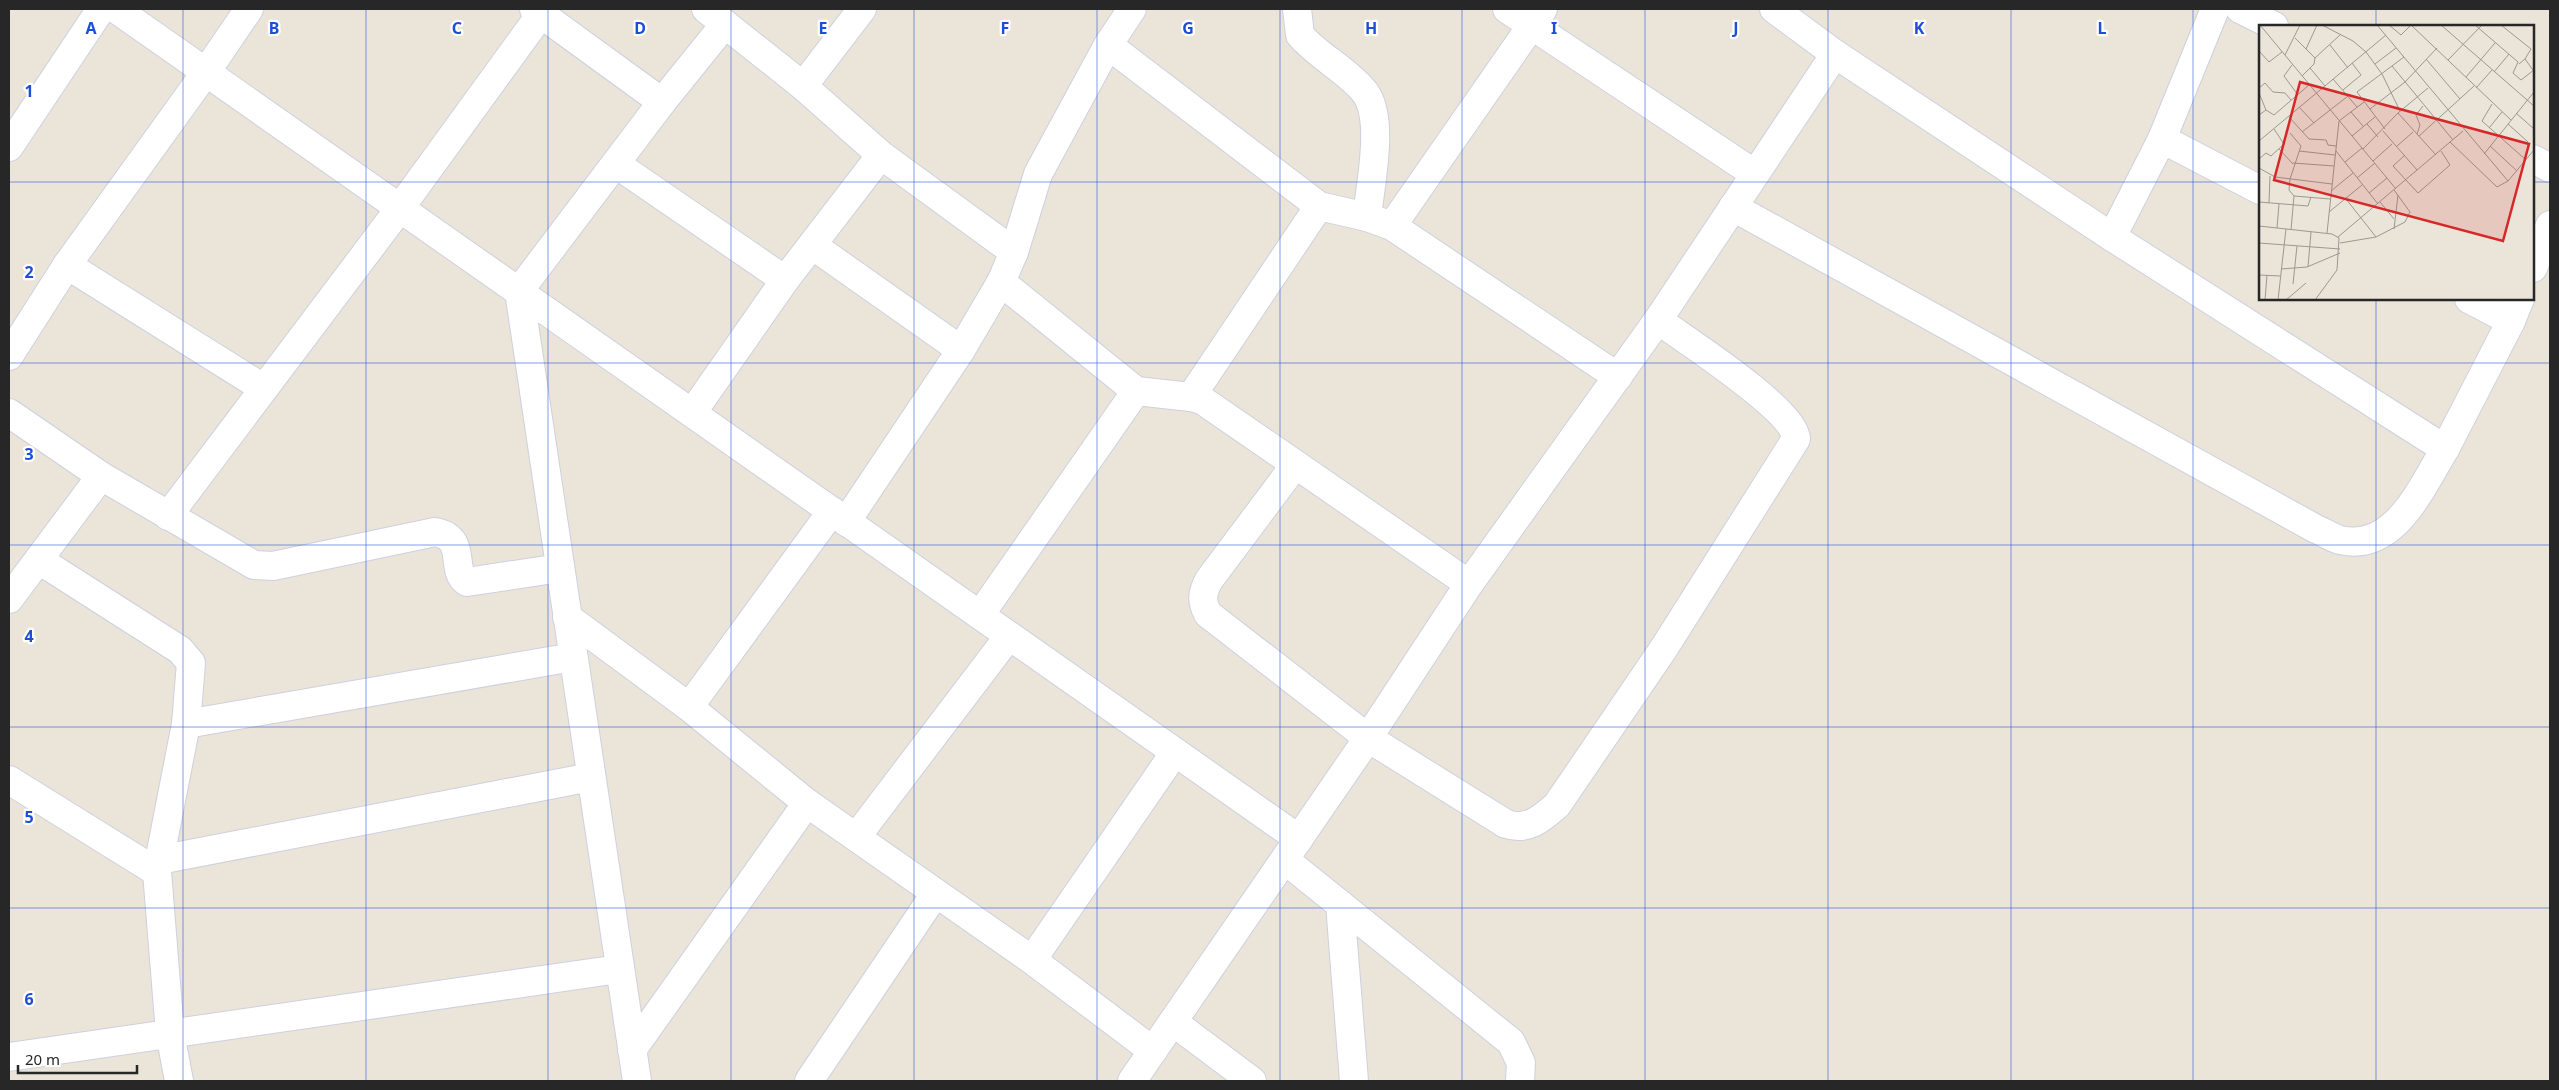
<svg xmlns="http://www.w3.org/2000/svg" width="2559" height="1090" font-family="'Noto Sans',sans-serif">
  <rect width="100%" height="100%" fill="#eae4d9"/>
  <g fill="none" stroke-linecap="round" stroke-linejoin="round">
    <defs>
      <g id="minor">
        <polyline points="116,9 1299,839"/>
        <polyline points="534,9 662,102"/>
        <polyline points="706,9 803,86 881,155 1014,252"/>
        <path d="M1297,9L1300,35C1318,56 1345,69 1363,90C1386,115 1370,185 1367,217"/>
        <polyline points="1507,9 1755,174"/>
        <polyline points="1774,9 1835,54 2112,237 2445,449 2511,321 2520,299"/>
        <polyline points="2240,9 2274,26"/>
        <polyline points="1108,45 1319,206 1367,217 1392,226 1618,377"/>
        <polyline points="803,86 862,9"/>
        <polyline points="2162,139 2260,190"/>
        <polyline points="9,147 101,9"/>
        <polyline points="2533,159 2550,168"/>
        <polyline points="616,164 785,280"/>
        <path d="M1733,207L2316,529C2324,532 2332,538 2340,540C2395,553 2422,486 2445,449"/>
        <polyline points="1392,226 1543,9"/>
        <polyline points="2112,237 2162,139 2215,9"/>
        <polyline points="812,245 961,350"/>
        <polyline points="67,265 263,388"/>
        <polyline points="2533,268 2550,225"/>
        <polyline points="1001,282 1136,391 1191,397 1202,400 1469,584"/>
        <polyline points="2469,299 2511,321"/>
        <polyline points="9,356 67,265 206,72 249,9"/>
        <polyline points="1191,397 1319,206"/>
        <path d="M9,413L101,476L254,565L273,566L435,532C469,538 449,571 467,582L560,568"/>
        <polyline points="692,413 785,280 881,155"/>
        <path d="M1295,465L1209,580C1202,593 1201,601 1208,614L1368,738L1506,824C1528,831 1541,819 1557,805L1664,648L1796,439C1794,409 1685,340 1658,320"/>
        <polyline points="168,516 400,208 541,14"/>
        <polyline points="846,522 961,350 1001,282 1014,252 1038,174 1108,45 1132,9"/>
        <polyline points="39,560 180,650 191,663 186,724 157,872 170,1033 179,1081"/>
        <polyline points="9,599 101,476"/>
        <polyline points="980,615 1136,391"/>
        <polyline points="567,617 689,707 807,803 1032,960 1153,1051"/>
        <polyline points="689,707 832,511"/>
        <polyline points="186,724 573,657"/>
        <polyline points="9,780 157,872"/>
        <polyline points="857,836 1009,636"/>
        <polyline points="159,860 591,777"/>
        <polyline points="1285,860 1511,1042 1521,1063 1520,1081"/>
        <polyline points="1340,904 1354,1081"/>
        <polyline points="1032,960 1175,752"/>
        <polyline points="1173,1022 1252,1081"/>
        <polyline points="632,1050 807,803"/>
        <polyline points="9,1057 619,969"/>
        <polyline points="637,1081 519,291 662,102 725,24"/>
        <polyline points="809,1081 935,894"/>
        <polyline points="1132,1081 1368,738 1469,584 1658,320 1835,54"/>
      </g>
    </defs>
    <use href="#minor" stroke="#ced0e0" stroke-width="30"/>
    <use href="#minor" stroke="#fff" stroke-width="28"/>
  </g>
  <path fill="none" stroke="#1d4ed8" stroke-width="1" stroke-opacity="0.55" d="M183,9V1081M366,9V1081M548,9V1081M731,9V1081M914,9V1081M1097,9V1081M1280,9V1081M1462,9V1081M1645,9V1081M1828,9V1081M2011,9V1081M2193,9V1081M2376,9V26M9,182H2260M2533,182H2550M2376,299V1081M9,363H2550M9,545H2550M9,727H2550M9,908H2550"/>
  <g transform="translate(2259 25)">
    <rect width="275" height="275" fill="#eae4d9"/>
    <path fill="none" stroke="#9c9892" stroke-width="1" d="M1,0L137,164M63,0L94,16L107,27L123,49L141,86M118,0L249,156L275,125M130,0L142,10L152,0M152,0L252,95M182,0L275,81M216,0L259,37L254,48L262,55L275,45M242,0L272,24L266,34M36,13L56,33L55,39L43,51M71,20L89,43M47,24L58,0M0,26L10,37L23,27M26,30L41,0M56,33L82,9M167,34L201,74M189,35L223,0M116,39L137,23M260,39L266,34L274,45M33,40L25,51L39,70M133,41L194,115M51,43L66,61M235,47L250,29M207,52L236,18M74,54L98,82M0,63L6,58L14,67L26,68L32,75M217,63L233,45M84,65L102,50L93,38M0,68L7,85M233,79L223,96L267,135M40,82L55,98M111,84L146,57L178,23M92,87L104,101M139,88L177,130M257,88L275,104M0,90L7,85L15,90L50,60M30,92L50,114L67,115L69,120L77,121M108,99L119,112M249,99L269,117M230,103L243,87M126,104L98,67L145,32M124,106L158,145M43,107L89,71M31,108L42,121L31,154L30,165L35,171L32,205M158,109L161,100L157,90L164,81M93,111L116,92M160,111L215,61M0,116L127,10M191,117L238,162L249,156M138,121L154,107M231,121L258,146M20,124L34,139M104,124L139,88L169,63M40,126L76,130M77,126L119,179M225,129L275,67M146,130L134,141L159,168L191,140L182,126M0,134L7,128L12,131L25,119L15,104M114,136L133,119M86,137L103,123M34,138L75,141M0,143L16,152L73,159M98,153L116,138M72,166L94,148M110,168L128,153M35,171L71,174M87,174L117,212M0,177L49,181L52,172M121,177L135,194M10,178L11,151M70,187L103,160M0,201L73,209L80,213L78,245L56,275M18,203L20,179M135,204L139,170M68,208L80,96L105,77M79,212L204,106M0,218L81,224M81,218L117,212L146,197L151,187L135,165M49,242L52,207M22,244L48,242L81,228M0,250L21,251M34,259L38,221M6,275L8,250M19,275L27,204M27,275L47,258"/>
    <path fill="#d62828" fill-opacity="0.15" stroke="#d62828" stroke-width="2.5" d="M41,57L270,119L244,216L15,155Z"/>
    <rect width="275" height="275" fill="none" stroke="#272727" stroke-width="2.5"/>
  </g>
  <g font-size="16" text-anchor="middle" font-weight="bold" fill="#1d4ed8" stroke="#fff" stroke-width="4.5" stroke-linejoin="round" paint-order="stroke">
    <text x="91" y="34">A</text>
    <text x="274" y="34">B</text>
    <text x="457" y="34">C</text>
    <text x="640" y="34">D</text>
    <text x="823" y="34">E</text>
    <text x="1005" y="34">F</text>
    <text x="1188" y="34">G</text>
    <text x="1371" y="34">H</text>
    <text x="1554" y="34">I</text>
    <text x="1736" y="34">J</text>
    <text x="1919" y="34">K</text>
    <text x="2102" y="34">L</text>
    <text x="29" y="97">1</text>
    <text x="29" y="278">2</text>
    <text x="29" y="460">3</text>
    <text x="29" y="642">4</text>
    <text x="29" y="823">5</text>
    <text x="29" y="1005">6</text>
  </g>
  <rect width="2559" height="1090" fill="none" stroke="#272727" stroke-width="20"/>
  <path d="M18 1065v8h119v-8" fill="none" stroke="#272727" stroke-width="2.5"/>
  <text x="25" y="1065" font-size="15" fill="#272727" stroke="#ffffff" stroke-width="4" paint-order="stroke">20 m</text>
</svg>
